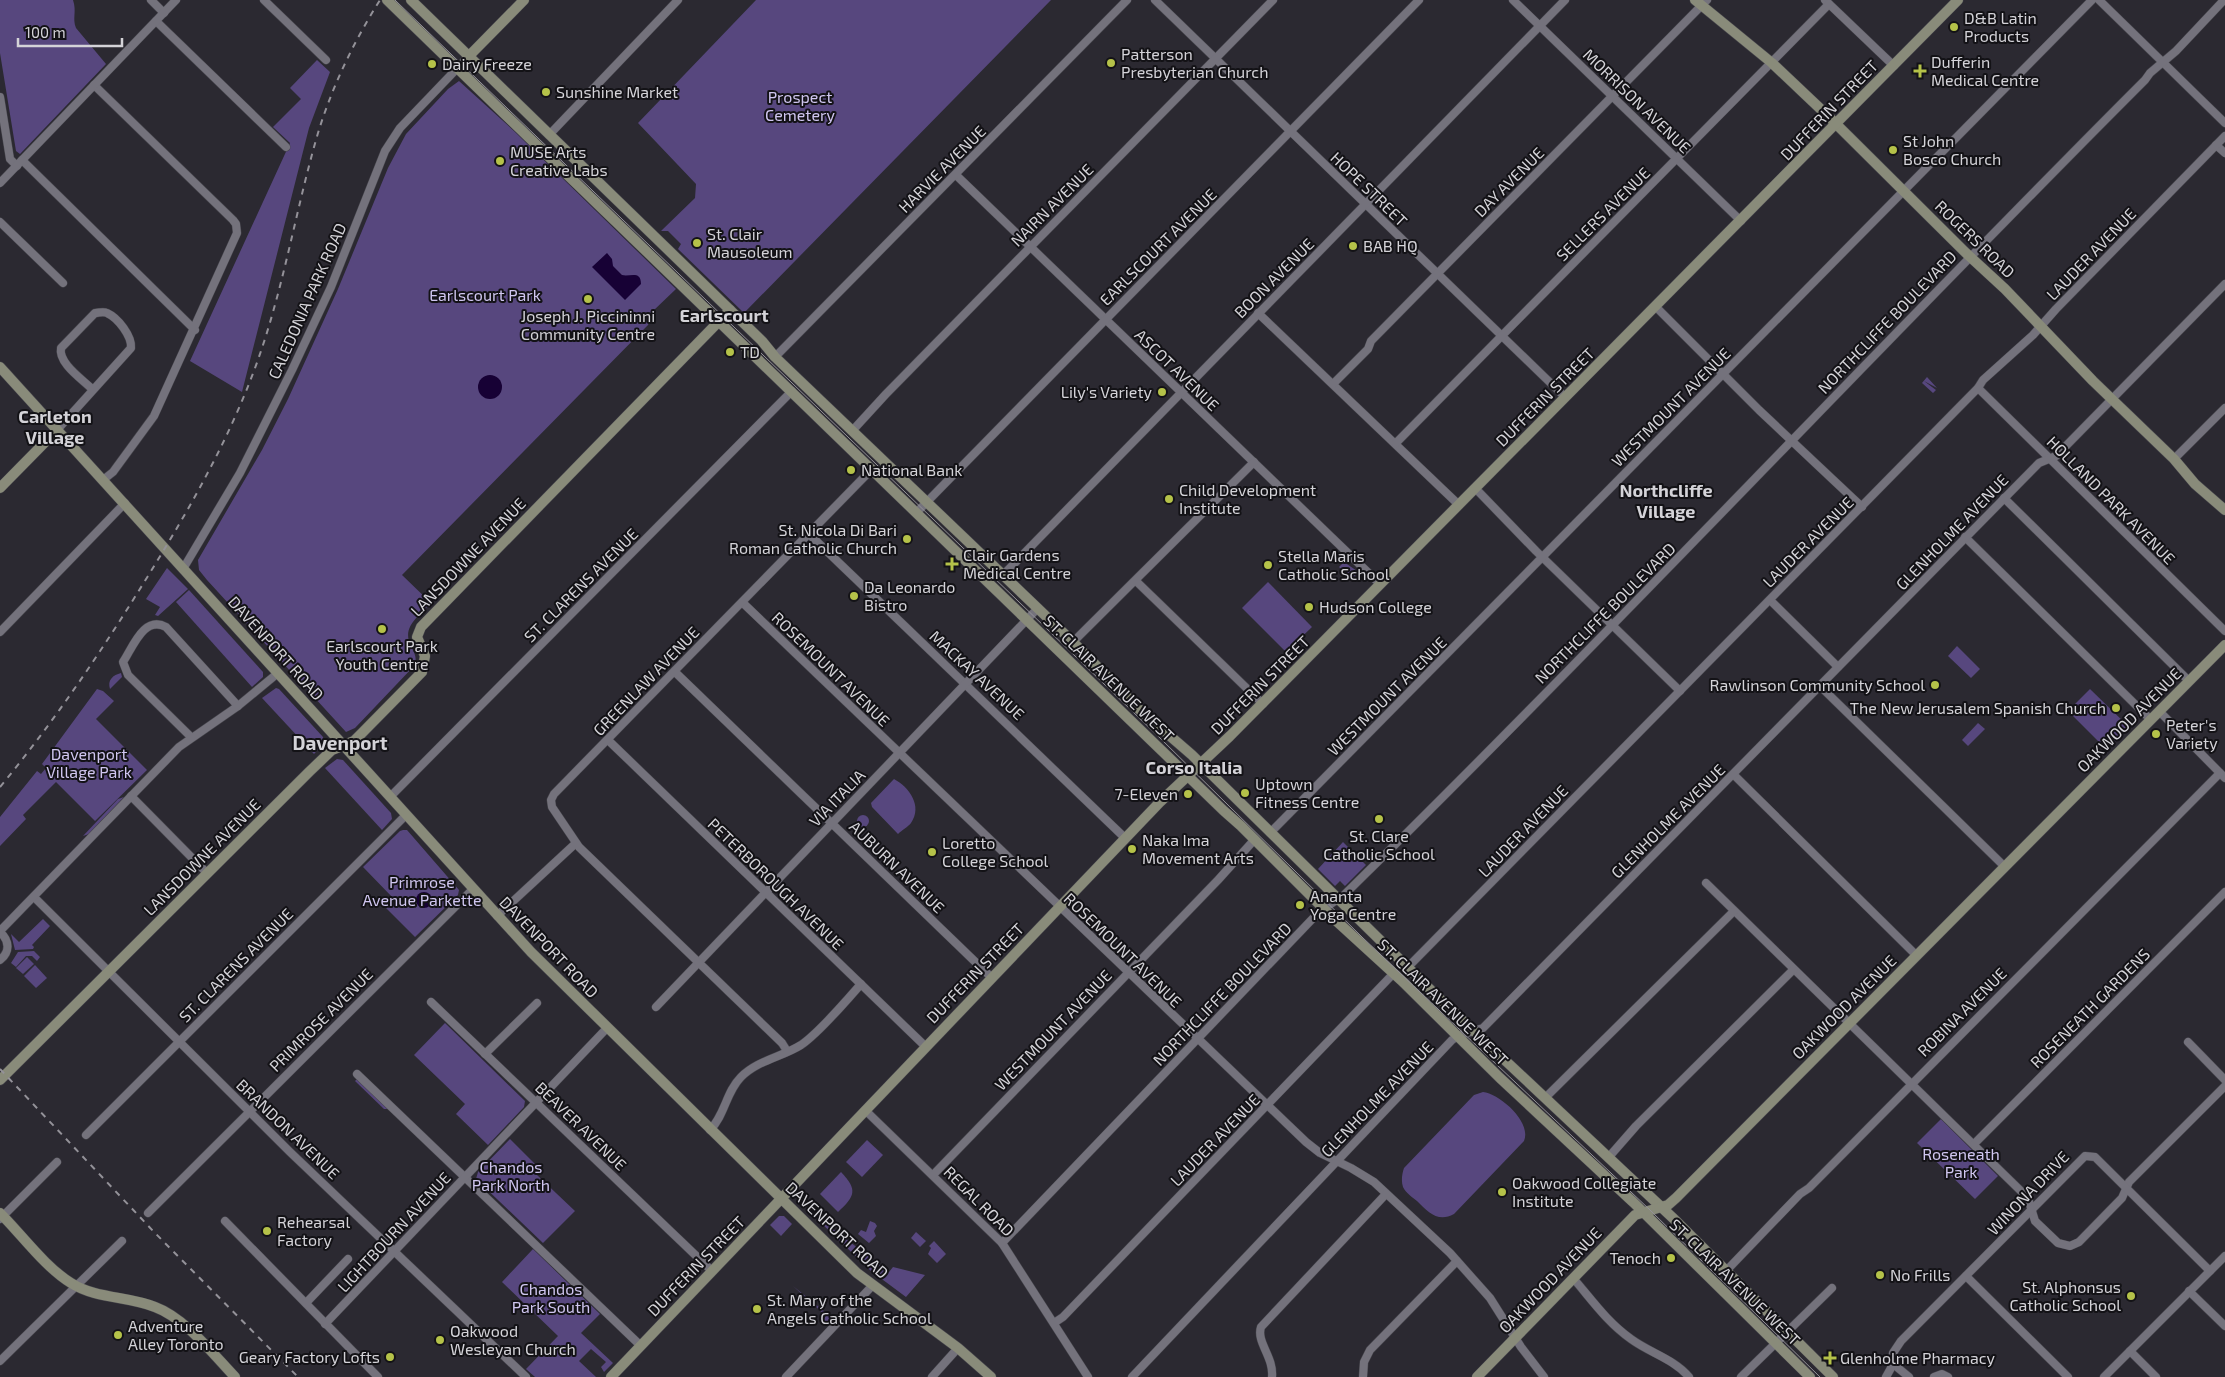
<svg xmlns="http://www.w3.org/2000/svg" width="2225" height="1377" font-family="'Exo 2',sans-serif">
  <rect width="100%" height="100%" fill="#2b2931"/>
  <g fill="#57477e">
    <path d="M0,0H73C77,12 72,18 76,28L106,64L20,154L16,151L0,53Z"/>
    <polygon points="756,0 1051,0 744,313 678,249 681,244 668,231 661,231 695,198 696,184 638,123"/>
    <polygon points="317,60 330,72 309,128 242,392 190,361 290,143 273,127 301,99 290,88"/>
    <path d="M459,81L514,131L676,289L653,311L648,325L402,575L431,603C419,616 401,627 411,646C414,653 417,656 415,665L355,728L346,732L207,580L199,570L198,560L262,450L288,399L338,289L388,168L406,134L448,89Z"/>
    <polygon points="1927,377 1937,388 1924,381 1936,390 1933,393 1922,383"/>
    <polygon points="1344,562 1357,571 1357,574 1351,579 1339,567"/>
    <polygon points="167,568 188,589 158,616 155,615 160,607 146,599"/>
    <polygon points="1268,582 1312,627 1286,652 1242,608"/>
    <polygon points="189,590 263,672 263,677 252,687 176,602"/>
    <polygon points="1957,646 1980,669 1971,678 1948,656"/>
    <path d="M121,673L122,677L110,689C107,680 113,675 121,673Z"/>
    <polygon points="276,688 279,689 323,737 324,743 314,754 262,698"/>
    <polygon points="97,689 103,691 114,701 96,719 147,770 95,821 56,782 23,815 26,819 0,846 0,817 37,771 41,774 46,768 42,764"/>
    <polygon points="2090,689 2129,727 2107,750 2068,711"/>
    <polygon points="1978,723 1985,729 1968,746 1962,740"/>
    <polygon points="337,759 343,760 391,813 392,819 382,830 325,768"/>
    <path d="M894,779C909,787 923,806 911,823C908,827 902,830 898,834L872,807L871,803Z"/>
    <polygon points="124,797 89,834 83,836 118,799"/>
    <circle cx="863" cy="821" r="6"/>
    <polygon points="403,830 407,830 459,890 458,895 415,937 386,908 395,900 363,867 400,831"/>
    <polygon points="1343,842 1366,865 1345,886 1340,881 1335,886 1318,869"/>
    <polygon points="43,919 50,926 32,945 34,947 33,949 15,950 11,934 19,942"/>
    <polygon points="34,951 40,957 37,961 32,956 26,956 16,967 11,963 18,952"/>
    <polygon points="27,957 34,964 23,974 16,968"/>
    <polygon points="35,965 47,978 36,988 24,976"/>
    <polygon points="445,1023 525,1101 524,1107 488,1145 456,1114 465,1104 414,1055"/>
    <polygon points="357,1079 388,1109 384,1109 355,1081"/>
    <path d="M1483,1092C1500,1094 1532,1122 1524,1141L1454,1214C1438,1223 1428,1212 1417,1201C1412,1197 1406,1193 1403,1187C1401,1181 1402,1174 1404,1168L1474,1095Z"/>
    <polygon points="1941,1119 1998,1176 1975,1199 1917,1143"/>
    <polygon points="510,1139 541,1170 537,1175 575,1211 543,1243 476,1179 478,1172"/>
    <polygon points="867,1140 883,1155 862,1177 846,1162"/>
    <path d="M841,1172C858,1190 855,1196 838,1212L820,1194Z"/>
    <polygon points="779,1216 784,1216 792,1224 781,1236 770,1225"/>
    <polygon points="820,1219 889,1272 893,1267 925,1275 906,1297 871,1271 818,1220"/>
    <polygon points="870,1221 875,1223 877,1226 874,1231 876,1236 869,1243 858,1234 861,1230 866,1232"/>
    <polygon points="916,1232 926,1241 920,1247 911,1238"/>
    <polygon points="934,1241 946,1254 937,1263 928,1254 931,1248 929,1246"/>
    <polygon points="533,1249 600,1314 581,1333 613,1363 604,1372 601,1367 606,1362 591,1349 579,1361 596,1377 535,1377 526,1369 558,1336 502,1282"/>
    <polygon points="793,1286 830,1316 833,1320 829,1324 825,1323 823,1320 826,1316"/>
  </g>
  <g fill="#170135">
    <path d="M607,253L612,259L613,266L622,275C630,277 641,270 641,284L625,300L592,267Z"/>
    <circle cx="490" cy="387" r="12"/>
    <circle cx="424" cy="900" r="8"/>
  </g>
  <g fill="none" stroke-linecap="round" stroke-linejoin="round">
    <defs>
      <g id="street">
        <polyline points="151,0 164,13"/>
        <polyline points="264,0 326,60"/>
        <polyline points="1155,0 1565,397"/>
        <polyline points="1513,0 1741,221"/>
        <polyline points="1825,0 1894,66"/>
        <polyline points="2099,0 2225,123"/>
        <polyline points="156,21 286,147"/>
        <polyline points="94,85 233,220 236,224 237,233 154,416 113,472 103,480"/>
        <polyline points="0,97 10,159 17,166"/>
        <polyline points="549,135 678,0"/>
        <polyline points="2216,145 2225,153"/>
        <polyline points="22,160 195,330"/>
        <polyline points="956,175 1380,584"/>
        <polyline points="0,183 176,0"/>
        <polyline points="0,222 63,283"/>
        <polyline points="1656,307 1759,410 1862,507"/>
        <polyline points="1258,313 1459,505"/>
        <polyline points="775,357 1127,0"/>
        <polyline points="1333,384 1368,349 1371,341 1707,0"/>
        <polyline points="1978,388 2225,631"/>
        <path d="M57,430L131,348C132,336 118,318 107,313C103,311 99,313 95,313L61,348C58,363 82,379 92,389"/>
        <polyline points="853,430 886,394 1273,0"/>
        <polyline points="1396,443 1829,4"/>
        <polyline points="2174,459 2225,408"/>
        <polyline points="1476,489 1536,551 1680,691"/>
        <polyline points="2004,498 2189,681"/>
        <polyline points="917,512 1419,0"/>
        <polyline points="809,534 1125,838"/>
        <polyline points="1965,537 2150,719"/>
        <polyline points="183,569 240,473 292,370 331,287 385,151 400,128 469,56"/>
        <polyline points="1003,575 1565,0"/>
        <polyline points="1136,581 1263,704"/>
        <polyline points="1770,600 1838,667"/>
        <polyline points="743,603 1306,1142 1320,1153 1351,1168 1374,1182 1450,1253 1490,1298 1521,1347 1544,1377"/>
        <polyline points="0,632 125,503"/>
        <polyline points="1073,642 1254,462"/>
        <polyline points="675,672 992,978"/>
        <polyline points="1820,686 2005,867"/>
        <polyline points="2159,711 2225,778"/>
        <path d="M191,737L128,675L123,662C133,647 144,615 166,627L238,706"/>
        <polyline points="608,740 926,1047"/>
        <polyline points="1734,775 1916,955"/>
        <polyline points="131,796 207,873"/>
        <polyline points="390,797 792,391"/>
        <polyline points="1270,833 2092,0"/>
        <polyline points="1706,883 2028,1198 2035,1221 2058,1243 2070,1246 2079,1242 2122,1198 2129,1182 2225,1086"/>
        <polyline points="34,897 290,1152 526,1377"/>
        <polyline points="497,916 576,843"/>
        <polyline points="0,931 179,747 238,706 278,673"/>
        <path d="M0,932C10,941 10,952 0,960"/>
        <polyline points="1408,967 1978,388 1983,380 2033,335 2056,309 2225,136"/>
        <polyline points="431,1002 712,1271"/>
        <polyline points="656,1007 1038,608"/>
        <polyline points="2188,1042 2225,1080"/>
        <polyline points="787,1051 782,1043 579,847 552,807 551,800 554,794 872,469"/>
        <polyline points="485,1054 537,1003"/>
        <polyline points="357,1074 641,1346"/>
        <polyline points="1545,1098 1734,911"/>
        <polyline points="865,1110 1002,1243 1088,1377"/>
        <path d="M710,1130C725,1115 726,1092 741,1077C758,1060 782,1057 801,1045C819,1033 846,1001 861,984"/>
        <polyline points="86,1135 406,815"/>
        <polyline points="1974,1144 2225,892"/>
        <polyline points="1608,1158 1636,1126 1793,970"/>
        <polyline points="933,1175 1218,880 1255,839"/>
        <polyline points="148,1213 473,889"/>
        <polyline points="0,1219 57,1162"/>
        <polyline points="225,1221 378,1377"/>
        <path d="M1002,1243L1319,912L1344,895C1616,628 1876,349 2145,80L2150,73L2176,51L2224,0"/>
        <polyline points="1725,1272 1800,1194 1809,1188 2220,773"/>
        <polyline points="1966,1276 2068,1377"/>
        <path d="M1573,1278C1592,1300 1607,1322 1631,1339C1650,1353 1674,1359 1689,1377"/>
        <polyline points="2189,1291 2225,1326"/>
        <polyline points="306,1303 348,1259"/>
        <polyline points="1054,1323 1063,1317 1394,973"/>
        <polyline points="325,1324 607,1028"/>
        <polyline points="2130,1351 2156,1377"/>
        <polyline points="0,1361 122,1241"/>
        <polyline points="1892,1363 1909,1377"/>
        <polyline points="786,1377 873,1285"/>
        <polyline points="932,1377 958,1348"/>
        <polyline points="1132,1377 1452,1040 1458,1036 1483,1028 2039,463 2056,456 2225,284"/>
        <path d="M1272,1377C1274,1357 1256,1342 1261,1327L1386,1194"/>
        <polyline points="1363,1377 1364,1362 1370,1350 1457,1261"/>
        <polyline points="1741,1377 1832,1288"/>
        <polyline points="1886,1377 1891,1368 1893,1353 1901,1341 2085,1156 2095,1157 2210,1271"/>
        <polyline points="1934,1377 1942,1374 1948,1377"/>
        <polyline points="2104,1377 2225,1256"/>
      </g>
      <g id="secondary">
        <polyline points="387,0 1224,811 1241,826 1332,917 1402,981 1500,1078 1633,1202 1810,1377"/>
        <polyline points="411,0 762,341 775,357 1073,642 1140,710 1192,755 1444,1003 1674,1219 1833,1377"/>
        <polyline points="1695,0 1772,63 1829,117 1966,253 2005,289 2093,381 2174,459 2195,484 2225,510"/>
        <polyline points="469,56 524,0"/>
        <polyline points="0,367 531,952 857,1273 958,1348 991,1377"/>
        <polyline points="0,488 57,430"/>
        <polyline points="0,1080 310,771 332,750 354,741 362,733 422,672 425,656 417,637 421,627 730,310"/>
        <path d="M0,1213C22,1235 45,1267 71,1283C96,1299 128,1296 155,1307C185,1318 213,1354 235,1377"/>
        <polyline points="611,1377 1160,802 1230,736 1958,0"/>
        <polyline points="1477,1377 1635,1215 1668,1205 1676,1198 2225,645"/>
      </g>
    </defs>
    <use href="#street" stroke="#45444b" stroke-width="9"/>
    <use href="#secondary" stroke="#45444b" stroke-width="11"/>
    <use href="#street" stroke="#74727c" stroke-width="8"/>
    <use href="#secondary" stroke="#898b7a" stroke-width="10"/>
    <polyline stroke="#949299" stroke-width="1" points="395,0 1160,738 1362,937 1650,1210 1820,1377"/>
    <g stroke="#949299" stroke-width="2" stroke-dasharray="6 6" stroke-linecap="butt">
      <path d="M0,787C53,723 99,655 143,584C189,510 233,434 261,351C285,280 297,205 318,133C332,87 354,41 380,0"/>
      <polyline points="0,1069 155,1233 298,1377"/>
    </g>
  </g>
  <g fill="#b5c249" stroke="#131216" stroke-width="2">
    <circle cx="1954" cy="27" r="5"/>
    <circle cx="1111" cy="63" r="5"/>
    <circle cx="432" cy="64" r="5"/>
    <path d="M1917.5 63.5h5v5h5v5h-5v5h-5v-5h-5v-5h5z"/>
    <circle cx="546" cy="92" r="5"/>
    <circle cx="1893" cy="150" r="5"/>
    <circle cx="500" cy="161" r="5"/>
    <circle cx="697" cy="243" r="5"/>
    <circle cx="1353" cy="246" r="5"/>
    <circle cx="588" cy="299" r="5"/>
    <circle cx="730" cy="352" r="5"/>
    <circle cx="1162" cy="392" r="5"/>
    <circle cx="851" cy="470" r="5"/>
    <circle cx="1169" cy="499" r="5"/>
    <circle cx="907" cy="539" r="5"/>
    <path d="M949.5 556.5h5v5h5v5h-5v5h-5v-5h-5v-5h5z"/>
    <circle cx="1268" cy="565" r="5"/>
    <circle cx="854" cy="596" r="5"/>
    <circle cx="1309" cy="607" r="5"/>
    <circle cx="382" cy="629" r="5"/>
    <circle cx="1935" cy="685" r="5"/>
    <circle cx="2116" cy="708" r="5"/>
    <circle cx="2156" cy="734" r="5"/>
    <circle cx="1245" cy="793" r="5"/>
    <circle cx="1188" cy="794" r="5"/>
    <circle cx="1379" cy="819" r="5"/>
    <circle cx="1132" cy="849" r="5"/>
    <circle cx="932" cy="852" r="5"/>
    <circle cx="1300" cy="905" r="5"/>
    <circle cx="1502" cy="1192" r="5"/>
    <circle cx="267" cy="1231" r="5"/>
    <circle cx="1671" cy="1258" r="5"/>
    <circle cx="1880" cy="1275" r="5"/>
    <circle cx="2131" cy="1296" r="5"/>
    <circle cx="757" cy="1309" r="5"/>
    <circle cx="118" cy="1335" r="5"/>
    <circle cx="440" cy="1340" r="5"/>
    <circle cx="390" cy="1357" r="5"/>
    <path d="M1827.5 1350.5h5v5h5v5h-5v5h-5v-5h-5v-5h5z"/>
  </g>
  <g text-anchor="middle" stroke-width="4" stroke-linejoin="round" paint-order="stroke">
    <g font-size="16" fill="#d4d3d8" stroke="#131216" text-anchor="start">
      <text x="1964" y="24">D&amp;B Latin<tspan x="1964" dy="18">Products</tspan></text>
      <text x="1121" y="60">Patterson<tspan x="1121" dy="18">Presbyterian Church</tspan></text>
      <text x="1931" y="68">Dufferin<tspan x="1931" dy="18">Medical Centre</tspan></text>
      <text x="442" y="70">Dairy Freeze</text>
      <text x="556" y="98">Sunshine Market</text>
      <text x="1903" y="147">St John<tspan x="1903" dy="18">Bosco Church</tspan></text>
      <text x="510" y="158">MUSE Arts<tspan x="510" dy="18">Creative Labs</tspan></text>
      <text x="707" y="240">St. Clair<tspan x="707" dy="18">Mausoleum</tspan></text>
      <text x="1363" y="252">BAB HQ</text>
      <text x="588" y="322" text-anchor="middle">Joseph J. Piccininni<tspan x="588" dy="18">Community Centre</tspan></text>
      <text x="740" y="358">TD</text>
      <text x="1152" y="398" text-anchor="end">Lily's Variety</text>
      <text x="861" y="476">National Bank</text>
      <text x="1179" y="496">Child Development<tspan x="1179" dy="18">Institute</tspan></text>
      <text x="897" y="536" text-anchor="end">St. Nicola Di Bari<tspan x="897" dy="18">Roman Catholic Church</tspan></text>
      <text x="963" y="561">Clair Gardens<tspan x="963" dy="18">Medical Centre</tspan></text>
      <text x="1278" y="562">Stella Maris<tspan x="1278" dy="18">Catholic School</tspan></text>
      <text x="864" y="593">Da Leonardo<tspan x="864" dy="18">Bistro</tspan></text>
      <text x="1319" y="613">Hudson College</text>
      <text x="382" y="652" text-anchor="middle">Earlscourt Park<tspan x="382" dy="18">Youth Centre</tspan></text>
      <text x="1925" y="691" text-anchor="end">Rawlinson Community School</text>
      <text x="2106" y="714" text-anchor="end">The New Jerusalem Spanish Church</text>
      <text x="2166" y="731">Peter's<tspan x="2166" dy="18">Variety</tspan></text>
      <text x="1255" y="790">Uptown<tspan x="1255" dy="18">Fitness Centre</tspan></text>
      <text x="1178" y="800" text-anchor="end">7-Eleven</text>
      <text x="1379" y="842" text-anchor="middle">St. Clare<tspan x="1379" dy="18">Catholic School</tspan></text>
      <text x="1142" y="846">Naka Ima<tspan x="1142" dy="18">Movement Arts</tspan></text>
      <text x="942" y="849">Loretto<tspan x="942" dy="18">College School</tspan></text>
      <text x="1310" y="902">Ananta<tspan x="1310" dy="18">Yoga Centre</tspan></text>
      <text x="1512" y="1189">Oakwood Collegiate<tspan x="1512" dy="18">Institute</tspan></text>
      <text x="277" y="1228">Rehearsal<tspan x="277" dy="18">Factory</tspan></text>
      <text x="1661" y="1264" text-anchor="end">Tenoch</text>
      <text x="1890" y="1281">No Frills</text>
      <text x="2121" y="1293" text-anchor="end">St. Alphonsus<tspan x="2121" dy="18">Catholic School</tspan></text>
      <text x="767" y="1306">St. Mary of the<tspan x="767" dy="18">Angels Catholic School</tspan></text>
      <text x="128" y="1332">Adventure<tspan x="128" dy="18">Alley Toronto</tspan></text>
      <text x="450" y="1337">Oakwood<tspan x="450" dy="18">Wesleyan Church</tspan></text>
      <text x="380" y="1363" text-anchor="end">Geary Factory Lofts</text>
      <text x="1840" y="1364">Glenholme Pharmacy</text>
    </g>
    <g font-size="16" fill="#d0c6f0" stroke="#131216">
      <text x="800" y="103">Prospect<tspan x="800" dy="18">Cemetery</tspan></text>
      <text x="485" y="301">Earlscourt Park</text>
      <text x="89" y="760">Davenport<tspan x="89" dy="18">Village Park</tspan></text>
      <text x="422" y="888">Primrose<tspan x="422" dy="18">Avenue Parkette</tspan></text>
      <text x="1961" y="1160">Roseneath<tspan x="1961" dy="18">Park</tspan></text>
      <text x="511" y="1173">Chandos<tspan x="511" dy="18">Park North</tspan></text>
      <text x="551" y="1295">Chandos<tspan x="551" dy="18">Park South</tspan></text>
    </g>
    <g font-size="16" fill="#d4d3d8" stroke="#131216">
      <text transform="translate(1637 101) rotate(44)" y="6">MORRISON AVENUE</text>
      <text transform="translate(1829 110) rotate(-46)" y="6">DUFFERIN STREET</text>
      <text transform="translate(942 169) rotate(-45)" y="6">HARVIE AVENUE</text>
      <text transform="translate(1509 182) rotate(-45)" y="6">DAY AVENUE</text>
      <text transform="translate(1369 189) rotate(44)" y="6">HOPE STREET</text>
      <text transform="translate(1052 205) rotate(-45)" y="6">NAIRN AVENUE</text>
      <text transform="translate(1603 214) rotate(-45)" y="6">SELLERS AVENUE</text>
      <text transform="translate(1975 239) rotate(44)" y="6">ROGERS ROAD</text>
      <text transform="translate(1158 247) rotate(-45)" y="6">EARLSCOURT AVENUE</text>
      <text transform="translate(2091 254) rotate(-46)" y="6">LAUDER AVENUE</text>
      <text transform="translate(1274 278) rotate(-45)" y="6">BOON AVENUE</text>
      <text transform="translate(307 301) rotate(-66)" y="6">CALEDONIA PARK ROAD</text>
      <text transform="translate(1887 322) rotate(-46)" y="6">NORTHCLIFFE BOULEVARD</text>
      <text transform="translate(1177 370) rotate(44)" y="6">ASCOT AVENUE</text>
      <text transform="translate(1545 397) rotate(-45)" y="6">DUFFERIN STREET</text>
      <text transform="translate(1671 407) rotate(-45)" y="6">WESTMOUNT AVENUE</text>
      <text transform="translate(2111 500) rotate(45)" y="6">HOLLAND PARK AVENUE</text>
      <text transform="translate(1952 532) rotate(-46)" y="6">GLENHOLME AVENUE</text>
      <text transform="translate(1808 542) rotate(-45)" y="6">LAUDER AVENUE</text>
      <text transform="translate(468 557) rotate(-46)" y="6">LANSDOWNE AVENUE</text>
      <text transform="translate(581 585) rotate(-45)" y="6">ST. CLARENS AVENUE</text>
      <text transform="translate(1605 613) rotate(-45)" y="6">NORTHCLIFFE BOULEVARD</text>
      <text transform="translate(276 648) rotate(48)" y="6">DAVENPORT ROAD</text>
      <text transform="translate(831 669) rotate(44)" y="6">ROSEMOUNT AVENUE</text>
      <text transform="translate(977 675) rotate(43)" y="6">MACKAY AVENUE</text>
      <text transform="translate(1109 678) rotate(44)" y="6">ST. CLAIR AVENUE WEST</text>
      <text transform="translate(646 681) rotate(-46)" y="6">GREENLAW AVENUE</text>
      <text transform="translate(1260 685) rotate(-45)" y="6">DUFFERIN STREET</text>
      <text transform="translate(1387 696) rotate(-45)" y="6">WESTMOUNT AVENUE</text>
      <text transform="translate(2129 720) rotate(-45)" y="6">OAKWOOD AVENUE</text>
      <text transform="translate(837 798) rotate(-46)" y="6">VIA ITALIA</text>
      <text transform="translate(1668 821) rotate(-45)" y="6">GLENHOLME AVENUE</text>
      <text transform="translate(1523 831) rotate(-46)" y="6">LAUDER AVENUE</text>
      <text transform="translate(202 857) rotate(-45)" y="6">LANSDOWNE AVENUE</text>
      <text transform="translate(897 867) rotate(44)" y="6">AUBURN AVENUE</text>
      <text transform="translate(776 884) rotate(44)" y="6">PETERBOROUGH AVENUE</text>
      <text transform="translate(549 947) rotate(46)" y="6">DAVENPORT ROAD</text>
      <text transform="translate(1123 950) rotate(44)" y="6">ROSEMOUNT AVENUE</text>
      <text transform="translate(236 965) rotate(-45)" y="6">ST. CLARENS AVENUE</text>
      <text transform="translate(975 973) rotate(-46)" y="6">DUFFERIN STREET</text>
      <text transform="translate(1222 994) rotate(-46)" y="6">NORTHCLIFFE BOULEVARD</text>
      <text transform="translate(1443 1002) rotate(44)" y="6">ST. CLAIR AVENUE WEST</text>
      <text transform="translate(1844 1007) rotate(-45)" y="6">OAKWOOD AVENUE</text>
      <text transform="translate(2090 1008) rotate(-45)" y="6">ROSENEATH GARDENS</text>
      <text transform="translate(1962 1012) rotate(-45)" y="6">ROBINA AVENUE</text>
      <text transform="translate(321 1020) rotate(-45)" y="6">PRIMROSE AVENUE</text>
      <text transform="translate(1053 1030) rotate(-46)" y="6">WESTMOUNT AVENUE</text>
      <text transform="translate(1377 1099) rotate(-46)" y="6">GLENHOLME AVENUE</text>
      <text transform="translate(581 1126) rotate(44)" y="6">BEAVER AVENUE</text>
      <text transform="translate(288 1129) rotate(44)" y="6">BRANDON AVENUE</text>
      <text transform="translate(1215 1140) rotate(-46)" y="6">LAUDER AVENUE</text>
      <text transform="translate(2028 1193) rotate(-46)" y="6">WINONA DRIVE</text>
      <text transform="translate(979 1201) rotate(45)" y="6">REGAL ROAD</text>
      <text transform="translate(837 1230) rotate(43)" y="6">DAVENPORT ROAD</text>
      <text transform="translate(394 1232) rotate(-47)" y="6">LIGHTBOURN AVENUE</text>
      <text transform="translate(696 1266) rotate(-46)" y="6">DUFFERIN STREET</text>
      <text transform="translate(1550 1280) rotate(-46)" y="6">OAKWOOD AVENUE</text>
      <text transform="translate(1735 1282) rotate(44)" y="6">ST. CLAIR AVENUE WEST</text>
    </g>
    <g font-size="18" font-weight="bold" fill="#d4d3d8" stroke="#131216">
      <text x="724" y="322">Earlscourt</text>
      <text x="55" y="423">Carleton<tspan x="55" dy="21">Village</tspan></text>
      <text x="1666" y="497">Northcliffe<tspan x="1666" dy="21">Village</tspan></text>
      <text x="1194" y="774">Corso Italia</text>
    </g>
    <g font-size="19" font-weight="bold" fill="#d4d3d8" stroke="#131216">
      <text x="340" y="750">Davenport</text>
    </g>
  </g>
  <path d="M18 38v8h104v-8" fill="none" stroke="#d4d3d8" stroke-width="2.5"/>
  <text x="25" y="38" font-size="15" fill="#d4d3d8" stroke="#131216" stroke-width="4" paint-order="stroke">100 m</text>
</svg>
